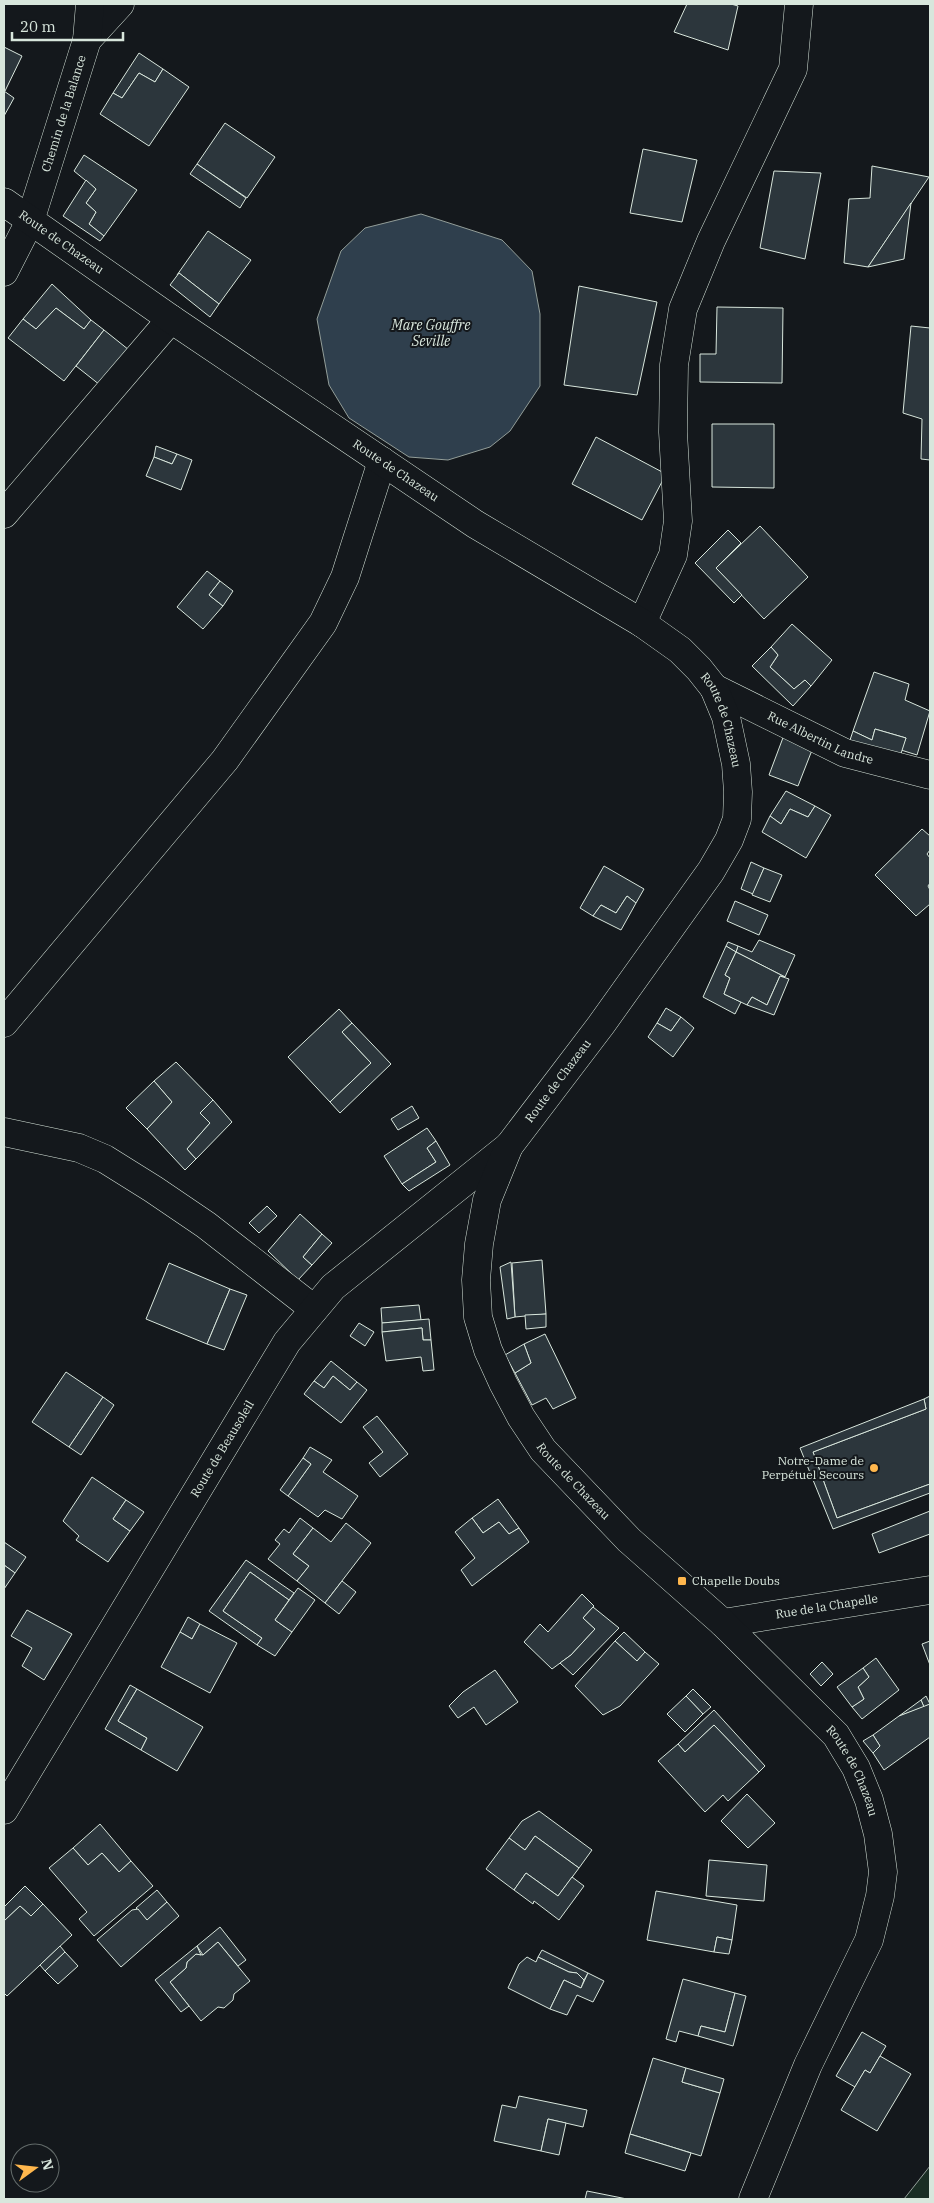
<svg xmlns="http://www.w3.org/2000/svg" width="934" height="2203" font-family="'IBM Plex Serif',serif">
  <rect width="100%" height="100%" fill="#14181c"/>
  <polygon fill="#1a2d24" stroke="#939e99" points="930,2166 930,2199 904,2199"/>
  <polygon fill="#2f3f4d" stroke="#939e99" points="421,214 502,240 532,271 540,314 540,386 510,431 490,447 448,460 409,457 349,418 329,385 317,319 341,251 365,228"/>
  <g fill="#2c363c" stroke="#d8e6dc">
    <polygon points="687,4 731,4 738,6 728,50 674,32"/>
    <polygon points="4,47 22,56 5,91 4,91"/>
    <polygon points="139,53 163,69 155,82 139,73 122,98 113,93"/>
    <polygon points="163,69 189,87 149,146 100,114 113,93 122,98 139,73 155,82"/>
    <polygon points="4,91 14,98 4,116"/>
    <polygon points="225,123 275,157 247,198 197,164"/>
    <polygon points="643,149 697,160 682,222 630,213"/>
    <polygon points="84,155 137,190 104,236 89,224 96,212 86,203 96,189 74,171"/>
    <polygon points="197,164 246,198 240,208 190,174"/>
    <polygon points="872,166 929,177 868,267 844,263 849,199 870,198"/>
    <polygon points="774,171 821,173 805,259 760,248"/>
    <polygon points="86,180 96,189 86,203 96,212 89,224 104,236 100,241 63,216"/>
    <polygon points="911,203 904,259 868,267"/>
    <polygon points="208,231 251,260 219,304 179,273 177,275"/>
    <polygon points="179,273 219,304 210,317 170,285"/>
    <polygon points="52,284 91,320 84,329 56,308 36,329 23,319"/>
    <polygon points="579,286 657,302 637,395 564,385"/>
    <polygon points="717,307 783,308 782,383 700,382 700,354 716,354"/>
    <polygon points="56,308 84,329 91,320 104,330 64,381 8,338 23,319 36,329"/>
    <polygon points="911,326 930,328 930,460 921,459 922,419 903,413"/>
    <polygon points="104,330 129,350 100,385 76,366"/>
    <polygon points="712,424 774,424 774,488 712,487"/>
    <polygon points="596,437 666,474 642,520 572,484"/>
    <polygon points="156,446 177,454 172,464 154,457"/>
    <polygon points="177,454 192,460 181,490 146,476 154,457 172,464"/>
    <polygon points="760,526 808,577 764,619 716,568"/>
    <polygon points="728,530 741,543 716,568 742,595 734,603 695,563"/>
    <polygon points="207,571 220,581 209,595 223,606 203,629 177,607"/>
    <polygon points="220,581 233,591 223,606 209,595"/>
    <polygon points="792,624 832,660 811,686 805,680 794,689 770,667 778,655 771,647"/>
    <polygon points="771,647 778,655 770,667 794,689 805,680 811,686 793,706 752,666"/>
    <polygon points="874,672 909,684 905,700 930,711 917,755 901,750 906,738 875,729 872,740 853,731"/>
    <polygon points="875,729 906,738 898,763 849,743 853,731 872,740"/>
    <polygon points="784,735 814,745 798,786 769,775"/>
    <polygon points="786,791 815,806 808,817 790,809 781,824 770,816"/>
    <polygon points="815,806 831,815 806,858 762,832 770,816 781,824 790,809 808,817"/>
    <polygon points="922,829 930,836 930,850 927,854 930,858 930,883 928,886 930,890 930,904 916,916 875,875"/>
    <polygon points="751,862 764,868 753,894 741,889"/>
    <polygon points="604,866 644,889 636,903 627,896 616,913 601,905 593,916 580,908"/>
    <polygon points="764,868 782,875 770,902 752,895"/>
    <polygon points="627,896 636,903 621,930 593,916 601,905 616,913"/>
    <polygon points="735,901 768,915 759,935 727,921"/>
    <polygon points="759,940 795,955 785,977 736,952 738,946 752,952"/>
    <polygon points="728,942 738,946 736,952 726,946"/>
    <polygon points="726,946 736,952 725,975 730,978 724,994 741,1002 735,1014 703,997"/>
    <polygon points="736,952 785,977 780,976 767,1005 752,997 747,1005 724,994 730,978 725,975"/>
    <polygon points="780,976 789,979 774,1015 747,1005 752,997 767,1005"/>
    <polygon points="666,1008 681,1017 671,1031 657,1023"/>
    <polygon points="339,1009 352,1023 342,1032 371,1063 330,1102 288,1057"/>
    <polygon points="681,1017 694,1028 673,1057 648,1037 657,1023 671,1031"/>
    <polygon points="352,1023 391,1064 340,1113 330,1102 371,1063 342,1032"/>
    <polygon points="176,1062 213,1100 200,1113 210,1123 187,1149 196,1159 185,1170 147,1129 172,1102 154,1081"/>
    <polygon points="154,1081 172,1102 147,1129 126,1108"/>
    <polygon points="213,1100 232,1122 196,1159 187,1149 210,1123 200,1113"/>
    <polygon points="412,1106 419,1118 398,1130 391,1119"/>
    <polygon points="427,1128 436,1141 427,1148 436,1162 402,1184 384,1156"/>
    <polygon points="436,1141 450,1165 409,1191 402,1184 436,1162 427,1148"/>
    <polygon points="267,1206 277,1216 259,1233 249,1223"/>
    <polygon points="300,1214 322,1234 303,1257 312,1265 298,1280 268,1251"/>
    <polygon points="322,1234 332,1243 312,1265 303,1257"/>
    <polygon points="542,1260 546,1314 515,1317 512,1263"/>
    <polygon points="511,1262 515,1317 507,1319 500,1267"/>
    <polygon points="169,1263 230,1289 207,1344 146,1319"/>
    <polygon points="230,1289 247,1295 224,1350 207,1344"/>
    <polygon points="419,1305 421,1320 382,1323 381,1308"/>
    <polygon points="546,1314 546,1327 526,1329 525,1315"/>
    <polygon points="429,1319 431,1340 423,1340 422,1328 382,1332 382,1323"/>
    <polygon points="359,1323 374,1332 365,1346 350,1336"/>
    <polygon points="422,1328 423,1340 431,1340 434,1370 423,1371 421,1357 386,1361 382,1332"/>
    <polygon points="545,1334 576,1398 553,1409 546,1398 532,1405 515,1373 531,1363 524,1344"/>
    <polygon points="524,1344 531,1363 515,1373 505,1355"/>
    <polygon points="331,1361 357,1382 350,1390 333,1376 324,1388 314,1381"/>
    <polygon points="66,1372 103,1397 69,1447 32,1422"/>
    <polygon points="333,1376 350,1390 357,1382 367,1390 341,1423 304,1394 314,1381 324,1388"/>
    <polygon points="930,1396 930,1484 837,1518 813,1452 926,1409 924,1399"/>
    <polygon points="103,1397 114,1405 81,1455 69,1447"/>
    <polygon points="924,1399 926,1409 813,1452 837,1518 930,1484 930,1493 833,1529 800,1448"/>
    <polygon points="377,1416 408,1454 380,1477 369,1463 383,1452 363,1427"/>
    <polygon points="310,1447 332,1460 323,1472 358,1496 342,1519 325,1510 318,1517 288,1496 311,1464 303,1458"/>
    <polygon points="303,1458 311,1464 288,1496 280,1490"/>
    <polygon points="92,1477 126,1500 113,1519 130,1531 108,1562 76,1540 79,1536 63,1521"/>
    <polygon points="498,1499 519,1528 509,1534 499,1522 483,1533 472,1518"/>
    <polygon points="126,1500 144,1512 130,1531 113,1519"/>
    <polygon points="930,1511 930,1534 879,1553 872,1534"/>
    <polygon points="300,1518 313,1528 293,1554 309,1566 297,1581 268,1559 280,1544 275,1540 284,1529 289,1533"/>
    <polygon points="472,1518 483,1533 499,1522 509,1534 519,1528 529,1542 472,1586 461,1570 475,1558 455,1532"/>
    <polygon points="346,1523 371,1543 325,1603 297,1581 309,1566 293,1554 313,1528 331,1542"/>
    <polygon points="4,1542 26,1557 15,1573 4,1565"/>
    <polygon points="246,1560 294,1593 289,1600 250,1572 223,1611 262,1638 257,1645 209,1611"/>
    <polygon points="4,1565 15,1573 4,1589"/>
    <polygon points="250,1572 289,1600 275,1620 292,1632 275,1656 257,1645 262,1638 223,1611"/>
    <polygon points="342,1581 356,1592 339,1614 325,1603"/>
    <polygon points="298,1588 315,1600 292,1632 275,1620"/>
    <polygon points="582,1594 594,1606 583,1618 595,1629 571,1655 552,1669 524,1642 540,1624 548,1632"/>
    <polygon points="593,1607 619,1628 573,1675 560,1663 571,1655 595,1629 583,1618"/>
    <polygon points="27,1610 72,1634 44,1680 22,1666 32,1648 11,1636"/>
    <polygon points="188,1617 200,1624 192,1639 180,1632"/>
    <polygon points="200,1624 237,1643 210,1693 161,1667 180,1632 192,1639"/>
    <polygon points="624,1632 645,1652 637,1661 615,1641"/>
    <polygon points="615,1641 637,1661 645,1652 659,1664 620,1706 603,1715 575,1686"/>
    <polygon points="930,1641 930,1665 922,1644"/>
    <polygon points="876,1658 899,1690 862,1719 852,1707 864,1699 858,1687 869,1677 863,1668"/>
    <polygon points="822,1662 833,1674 821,1686 810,1674"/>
    <polygon points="863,1668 869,1677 858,1687 864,1699 852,1707 837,1687"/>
    <polygon points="495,1670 518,1702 486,1725 474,1707 458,1718 449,1706 463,1692"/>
    <polygon points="130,1685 137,1689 118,1721 147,1738 141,1750 105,1729"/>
    <polygon points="137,1689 203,1727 177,1771 141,1750 147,1738 118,1721"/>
    <polygon points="693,1689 711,1707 703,1714 686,1696"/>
    <polygon points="686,1696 703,1714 685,1732 667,1714"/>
    <polygon points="926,1696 930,1704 924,1707 921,1700"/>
    <polygon points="921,1700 924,1707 899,1716"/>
    <polygon points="930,1704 930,1737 884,1770 873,1753 880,1746 873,1735 899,1716"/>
    <polygon points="714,1710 765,1766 759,1772 714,1725 685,1752 678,1744"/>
    <polygon points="714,1725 759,1772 728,1801 723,1795 705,1812 658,1761 678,1744 685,1752"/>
    <polygon points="873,1735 880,1746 873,1753 863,1741"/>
    <polygon points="747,1794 775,1823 748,1848 721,1821"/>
    <polygon points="539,1811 592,1850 579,1868 535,1836 525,1850 509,1838 522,1821"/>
    <polygon points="100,1824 131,1861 119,1872 102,1853 88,1865 73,1848"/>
    <polygon points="535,1836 579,1868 558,1896 526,1873 514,1890 486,1869 509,1838 525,1850"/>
    <polygon points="73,1848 88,1865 102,1853 119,1872 131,1861 153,1886 94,1936 79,1919 87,1912 49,1868"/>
    <polygon points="709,1860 767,1865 764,1901 706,1896"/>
    <polygon points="526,1873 558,1896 572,1877 584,1886 559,1920 534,1901 533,1904 514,1890"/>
    <polygon points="25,1886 43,1904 31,1916 20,1906 4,1921 4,1907"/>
    <polygon points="157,1890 167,1902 147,1920 136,1908"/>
    <polygon points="656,1891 737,1905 732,1940 717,1937 714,1952 647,1940"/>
    <polygon points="167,1902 179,1916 121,1967 97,1940 132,1910 138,1909 147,1920"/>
    <polygon points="43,1904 72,1935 7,1996 4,1993 4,1921 20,1906 31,1916"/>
    <polygon points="220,1927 246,1960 238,1966 218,1942 203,1955 197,1946"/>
    <polygon points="717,1937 732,1940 729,1954 714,1952"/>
    <polygon points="218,1942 250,1981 234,1994 233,2000 224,2008 218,2007 201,2021 170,1982 186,1968 187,1962 196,1954 203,1955"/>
    <polygon points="60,1946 65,1952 45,1971 40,1965"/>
    <polygon points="197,1946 201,1955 196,1954 187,1962 186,1968 170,1982 189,2006 181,2012 155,1980"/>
    <polygon points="542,1950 588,1973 584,1980 577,1973 569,1972 538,1957"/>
    <polygon points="65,1952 78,1966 58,1984 45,1971"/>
    <polygon points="527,1957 536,1962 538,1957 569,1972 577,1973 584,1980 581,1988 564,1980 550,2009 508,1988 519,1964"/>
    <polygon points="588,1973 604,1981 593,2002 577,1995 567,2015 550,2009 564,1980 581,1988"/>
    <polygon points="683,1979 735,1993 725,2032 701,2026 698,2036 679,2031 676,2042 666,2039"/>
    <polygon points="735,1993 746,1996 733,2046 698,2036 701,2026 725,2032"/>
    <polygon points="862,2032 886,2046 870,2073 865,2070 855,2087 836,2076"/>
    <polygon points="880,2056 911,2074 877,2131 841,2110 865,2070 870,2073"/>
    <polygon points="653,2058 686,2068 682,2082 720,2093 701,2156 630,2134"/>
    <polygon points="686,2068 724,2079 720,2093 682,2082"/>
    <polygon points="519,2096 587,2110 583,2127 548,2119 541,2151 494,2141 502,2105 516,2108"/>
    <polygon points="548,2119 566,2123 559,2155 541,2151"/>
    <polygon points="630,2134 691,2153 685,2171 625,2153"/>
    <polygon points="587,2191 627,2199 585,2199"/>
  </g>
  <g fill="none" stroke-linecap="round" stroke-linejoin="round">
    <defs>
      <g id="minor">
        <polyline points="87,40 120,4"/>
        <path id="s1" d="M4,272L30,221L87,40L90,4"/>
        <polyline points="4,514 171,319"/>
        <polyline points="642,623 673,555 678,521 673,432 674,365 683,309 711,241 793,69 799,4"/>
        <path id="s2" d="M714,688L845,753L930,775"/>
        <polyline points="4,1023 225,760 323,623 345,577 382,461"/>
        <polyline points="4,1132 79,1148 105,1159 153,1189 206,1225 314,1309"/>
        <path id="s3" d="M723,1623L930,1590"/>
        <path id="s4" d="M4,1810L287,1342L333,1287L509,1146"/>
      </g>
      <g id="major">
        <path id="s5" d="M4,202L171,319L475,524L642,623L680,650L699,669L714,688L726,717L736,764L738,792L737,819L729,840L711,871L601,1025L509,1146L487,1200L479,1244L476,1280L478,1317L488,1350L503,1383L521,1417L543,1450L629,1540L723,1623L836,1735L856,1768L869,1800L878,1834L883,1872L880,1896L869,1940L808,2065L753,2199"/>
      </g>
    </defs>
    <use href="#minor" stroke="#d8e6dc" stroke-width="29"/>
    <use href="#major" stroke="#d8e6dc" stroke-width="29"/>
    <use href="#minor" stroke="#14181c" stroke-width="28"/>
    <use href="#major" stroke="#14181c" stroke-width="28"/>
  </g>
  <g fill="#ffb74d" stroke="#14181c" stroke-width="2">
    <circle cx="874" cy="1468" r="5"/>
    <rect x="677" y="1576" width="10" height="10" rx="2.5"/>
  </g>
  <g text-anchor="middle" stroke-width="4" stroke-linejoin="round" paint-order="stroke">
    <g font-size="12" fill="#d8e6dc" stroke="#14181c">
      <text dy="4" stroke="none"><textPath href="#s1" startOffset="170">Chemin de la Balance</textPath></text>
      <text dy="4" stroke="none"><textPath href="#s5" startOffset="70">Route de Chazeau</textPath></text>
      <text dy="4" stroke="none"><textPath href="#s5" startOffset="475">Route de Chazeau</textPath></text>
      <text dy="4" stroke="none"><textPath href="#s5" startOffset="895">Route de Chazeau</textPath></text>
      <text dy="4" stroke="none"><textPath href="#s2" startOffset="118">Rue Albertin Landre</textPath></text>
      <text transform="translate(558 1081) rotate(-53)" y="4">Route de Chazeau</text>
      <text dy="4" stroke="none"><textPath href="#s4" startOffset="422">Route de Beausoleil</textPath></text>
      <text dy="4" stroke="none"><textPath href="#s5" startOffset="1765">Route de Chazeau</textPath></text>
      <text dy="4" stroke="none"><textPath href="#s3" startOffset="105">Rue de la Chapelle</textPath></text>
      <text dy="4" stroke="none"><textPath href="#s5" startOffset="2170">Route de Chazeau</textPath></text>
    </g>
    <g font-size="12" fill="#d8e6dc" stroke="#14181c" text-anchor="end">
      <text x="864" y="1465">Notre-Dame de<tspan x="864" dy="14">Perpétuel Secours</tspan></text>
      <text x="692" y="1585" text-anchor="start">Chapelle Doubs</text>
    </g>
    <g font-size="14" font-style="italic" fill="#d8e6dc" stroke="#14181c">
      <text x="431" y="330">Mare Gouffre<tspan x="431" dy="16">Seville</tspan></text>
    </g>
  </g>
  <rect width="934" height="2203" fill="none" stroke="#d8e6dc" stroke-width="10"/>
  <g transform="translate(35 2168) rotate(75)"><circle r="24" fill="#14181c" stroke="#626a69"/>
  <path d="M0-4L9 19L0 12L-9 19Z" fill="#ffb74d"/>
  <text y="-8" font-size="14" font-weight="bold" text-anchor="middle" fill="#d8e6dc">N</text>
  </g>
  <path d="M12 32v8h111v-8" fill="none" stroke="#d8e6dc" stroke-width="2.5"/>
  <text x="20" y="32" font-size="15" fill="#d8e6dc" stroke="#14181c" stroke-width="4" paint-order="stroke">20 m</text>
</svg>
